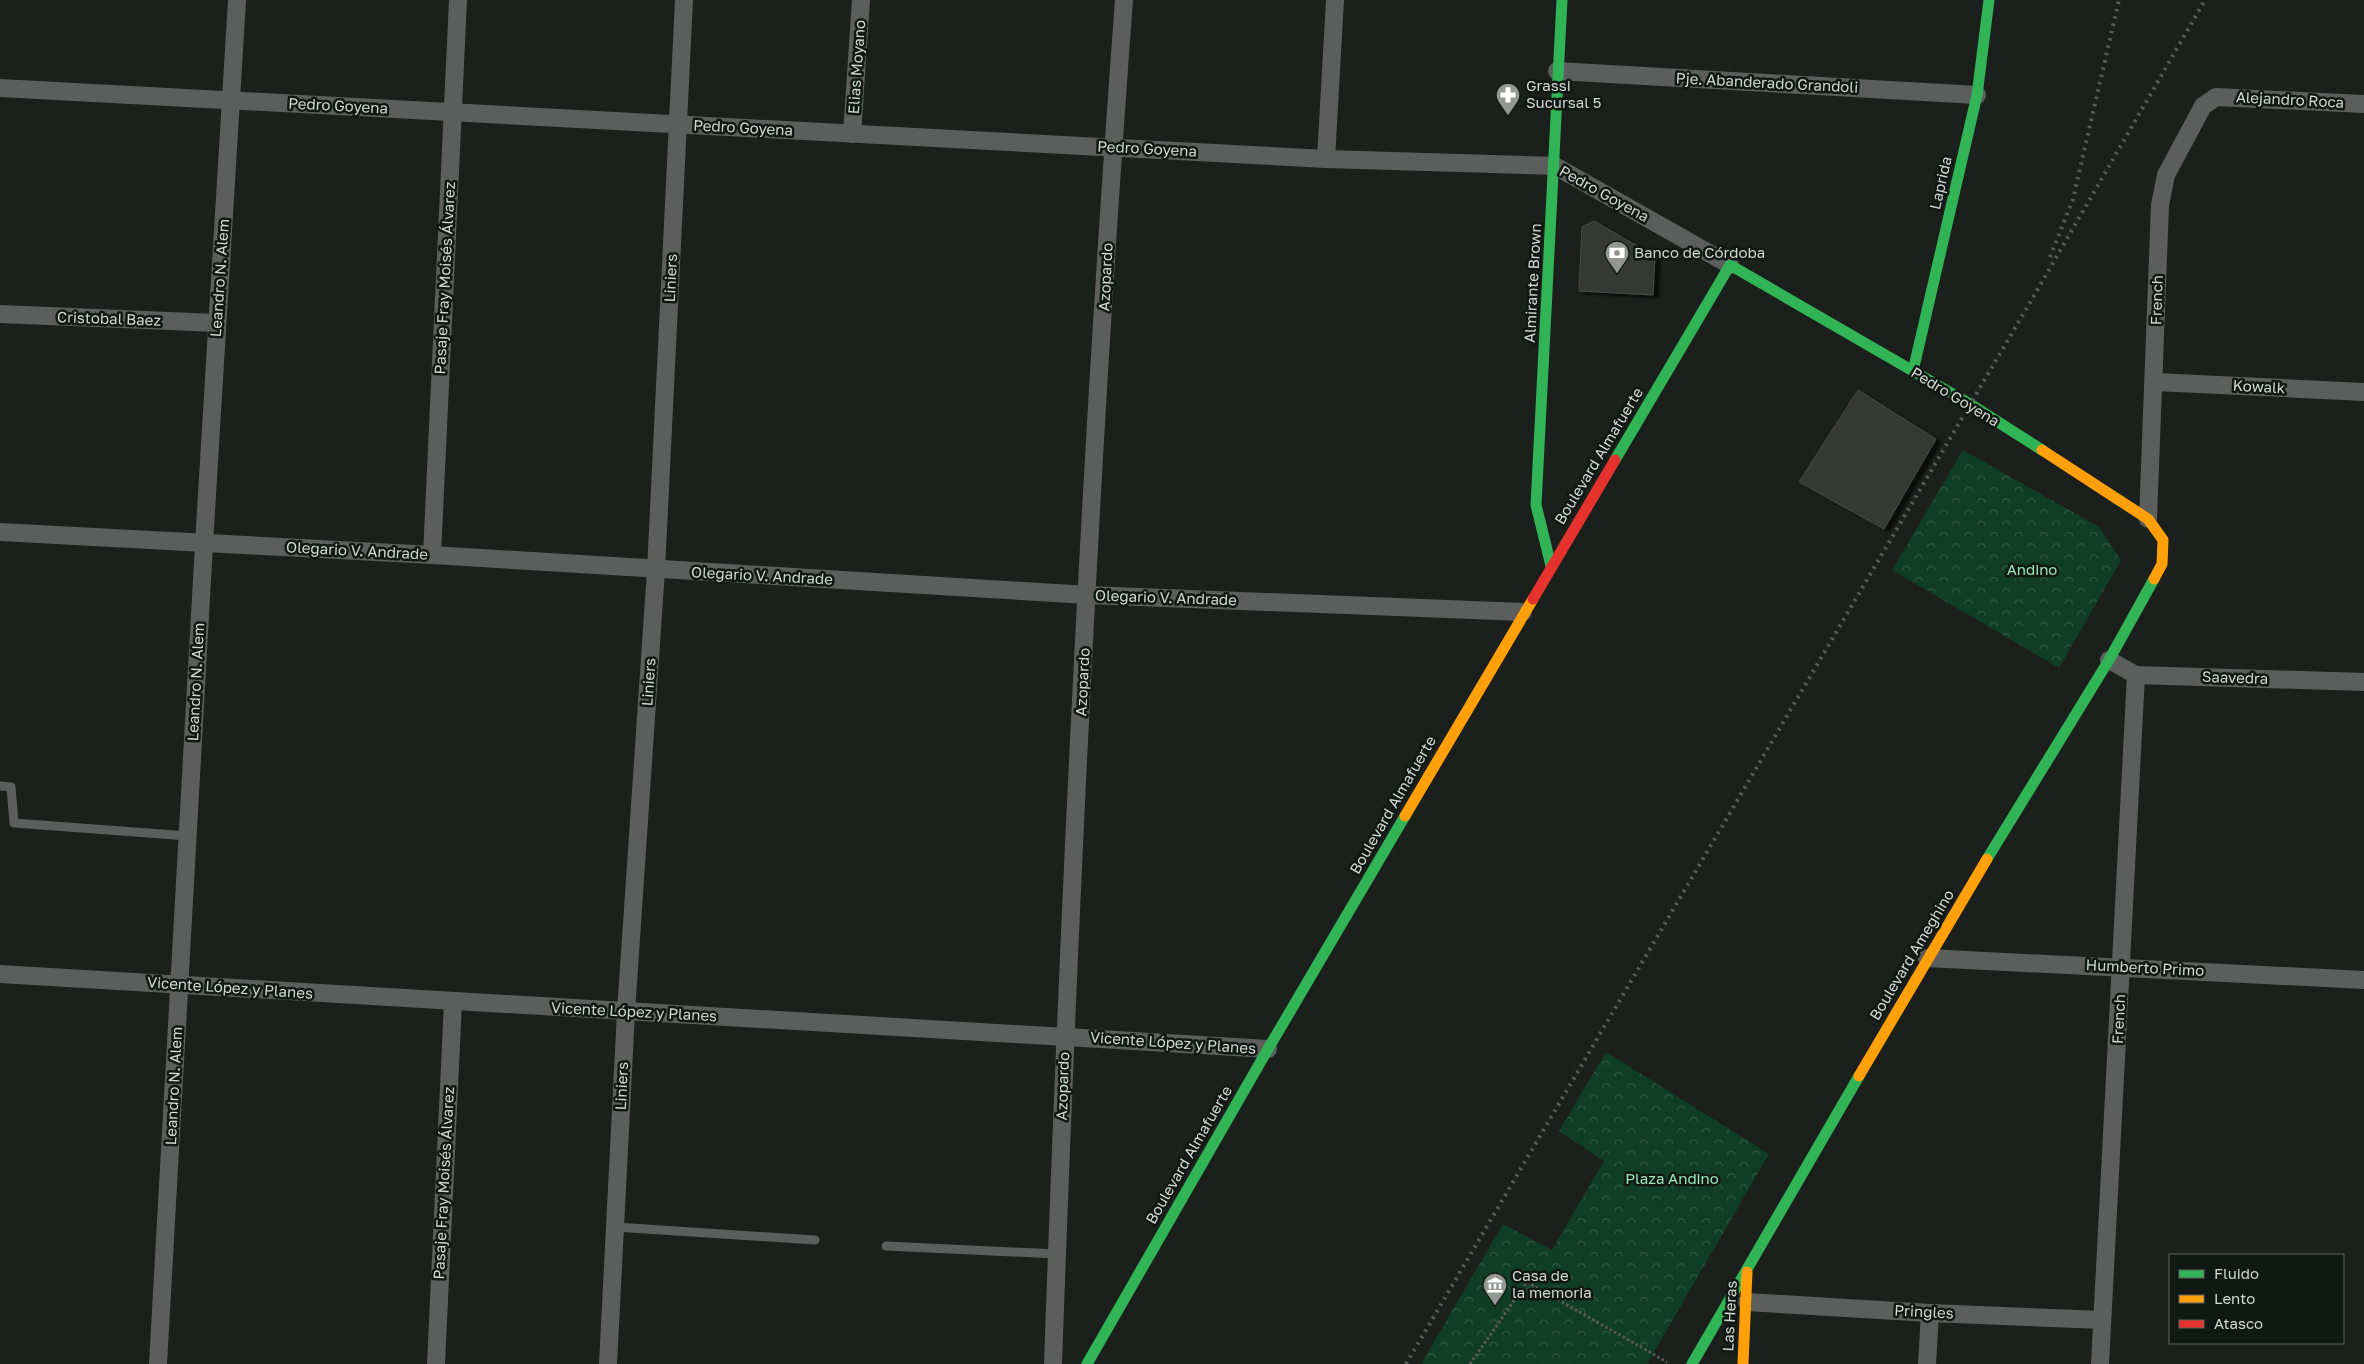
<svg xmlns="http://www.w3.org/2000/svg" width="2364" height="1364" font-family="'Golos Text',sans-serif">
  <defs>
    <pattern id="park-crowns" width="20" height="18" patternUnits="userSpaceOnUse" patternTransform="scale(1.25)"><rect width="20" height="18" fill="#103d27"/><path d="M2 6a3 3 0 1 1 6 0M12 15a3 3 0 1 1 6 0" fill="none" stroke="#325845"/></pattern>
    <filter id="shadow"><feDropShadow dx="5.5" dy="3" stdDeviation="1" flood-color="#0009"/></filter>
  </defs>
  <rect width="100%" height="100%" fill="#1b201d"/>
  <g fill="url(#park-crowns)">
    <polygon points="1963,450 2099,527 2121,560 2059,668 1892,570"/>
    <polygon points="1606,1052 1769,1154 1647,1364 1421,1364 1503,1224 1552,1250 1604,1161 1559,1131"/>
  </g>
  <g fill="#353836" stroke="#474b48" filter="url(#shadow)">
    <polygon points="1594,221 1655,256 1653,295 1579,291 1582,227"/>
    <polygon points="1858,390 1936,439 1884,529 1799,482"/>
  </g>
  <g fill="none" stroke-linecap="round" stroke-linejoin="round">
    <polyline stroke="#595b59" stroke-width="3" stroke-dasharray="2.5 2.5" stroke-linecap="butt" points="1470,1364 1527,1282 1667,1362"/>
    <g stroke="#5c5e5d" stroke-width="9">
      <polyline points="0,786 11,787 14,823 188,836"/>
      <polyline points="615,1227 815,1240"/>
      <polyline points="886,1246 1057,1254"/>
    </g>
    <g stroke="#5c5e5d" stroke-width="18">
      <polyline points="1557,71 1977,95"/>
      <polyline points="0,88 1326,159 1555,166 1730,265"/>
      <polyline points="852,134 861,0"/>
      <polyline points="1326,159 1335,0"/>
      <polyline points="0,314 217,323"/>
      <polyline points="2155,382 2364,392"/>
      <polyline points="2148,519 2160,205 2166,175 2203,106 2216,97 2364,104"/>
      <polyline points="0,532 432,555 1088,595 1523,612"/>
      <polyline points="432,555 458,0"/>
      <polyline points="2109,660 2136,675 2364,682"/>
      <polyline points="1927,958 2364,980"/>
      <polyline points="0,974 1268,1049"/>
      <polyline points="1747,1302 1930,1313 2102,1320"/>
      <polyline points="158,1364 204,544 237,0"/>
      <polyline points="436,1364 453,1002"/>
      <polyline points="608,1364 626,1012 656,570 684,0"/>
      <path d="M1053,1364C1069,909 1090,454 1124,0"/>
      <polyline points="1927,1364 1930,1313"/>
      <polyline points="2100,1364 2136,675"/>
    </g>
    <g stroke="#30b455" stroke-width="11">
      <polyline points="1913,371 1977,95 1989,0"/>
      <polyline points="1615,460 1730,265 1970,404 2042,450"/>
      <polyline points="1551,566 1536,505 1562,0"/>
      <polyline points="1987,859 2109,660 2154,579"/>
      <polyline points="1087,1364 1268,1049 1405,816"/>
      <polyline points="1692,1364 1859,1076"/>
    </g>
    <g stroke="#ff9f0a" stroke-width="11">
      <polyline points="2042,450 2148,519 2163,540 2162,564 2154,579"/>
      <polyline points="1405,816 1533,599"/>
      <polyline points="1859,1076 1987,859"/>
      <polyline points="1743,1364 1747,1272"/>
    </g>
    <polyline stroke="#e5322d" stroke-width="11" points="1533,599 1615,460"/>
    <g stroke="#565a58" stroke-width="4" stroke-dasharray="2.5 5" stroke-linecap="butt">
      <polyline points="2050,257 2073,199 2119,0"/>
      <polyline points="1406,1364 2035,294 2205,0"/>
    </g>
  </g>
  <defs>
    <symbol id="pharmacy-pin" viewBox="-11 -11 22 30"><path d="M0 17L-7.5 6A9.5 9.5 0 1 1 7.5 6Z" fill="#929794" stroke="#111813"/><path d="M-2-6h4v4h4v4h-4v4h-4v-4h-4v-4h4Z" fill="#fff"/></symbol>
    <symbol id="bank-pin" viewBox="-11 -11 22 30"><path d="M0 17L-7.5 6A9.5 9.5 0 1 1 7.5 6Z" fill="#929794" stroke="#111813"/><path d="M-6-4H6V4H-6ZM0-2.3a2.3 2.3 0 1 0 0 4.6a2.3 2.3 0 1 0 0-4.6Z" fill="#fff"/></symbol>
    <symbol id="museum-pin" viewBox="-11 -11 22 30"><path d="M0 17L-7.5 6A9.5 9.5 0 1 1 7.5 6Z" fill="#929794" stroke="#111813"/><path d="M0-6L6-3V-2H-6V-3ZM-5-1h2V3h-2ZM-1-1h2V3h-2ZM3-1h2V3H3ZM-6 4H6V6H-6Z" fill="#fff"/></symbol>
  </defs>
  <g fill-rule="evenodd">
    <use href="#pharmacy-pin" x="1494" y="81" width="28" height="38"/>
    <use href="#bank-pin" x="1603" y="239" width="28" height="38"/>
    <use href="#museum-pin" x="1481" y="1271" width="28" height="38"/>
  </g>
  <g text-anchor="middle" stroke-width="5" stroke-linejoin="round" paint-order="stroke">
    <g font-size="15" fill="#d2d7d4" stroke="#111813">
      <text transform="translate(857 67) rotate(-86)" y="5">Elias Moyano</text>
      <text transform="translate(1767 83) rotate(3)" y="5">Pje. Abanderado Grandoli</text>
      <text transform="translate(2290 100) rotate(3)" y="5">Alejandro Roca</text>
      <text transform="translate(338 106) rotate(3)" y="5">Pedro Goyena</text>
      <text transform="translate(743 128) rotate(3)" y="5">Pedro Goyena</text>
      <text transform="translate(1147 149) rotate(3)" y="5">Pedro Goyena</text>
      <text transform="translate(1941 183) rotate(-77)" y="5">Laprida</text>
      <text transform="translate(1604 194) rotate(29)" y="5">Pedro Goyena</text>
      <text transform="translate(1106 277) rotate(-87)" y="5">Azopardo</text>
      <text transform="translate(220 278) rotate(-86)" y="5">Leandro N. Alem</text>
      <text transform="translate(445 278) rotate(-87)" y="5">Pasaje Fray Moisés Álvarez</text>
      <text transform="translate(671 278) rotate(-87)" y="5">Liniers</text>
      <text transform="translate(1533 283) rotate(-87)" y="5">Almirante Brown</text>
      <text transform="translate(2157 300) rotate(-88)" y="5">French</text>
      <text transform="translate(109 319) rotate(2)" y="5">Cristobal Baez</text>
      <text transform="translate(2259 387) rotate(3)" y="5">Kowalk</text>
      <text transform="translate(1955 397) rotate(31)" y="5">Pedro Goyena</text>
      <text transform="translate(1599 456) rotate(-59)" y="5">Boulevard Almafuerte</text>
      <text transform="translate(357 551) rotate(3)" y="5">Olegario V. Andrade</text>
      <text transform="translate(762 576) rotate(3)" y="5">Olegario V. Andrade</text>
      <text transform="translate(1166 598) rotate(2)" y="5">Olegario V. Andrade</text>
      <text transform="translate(2235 678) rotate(2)" y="5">Saavedra</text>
      <text transform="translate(196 682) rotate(-87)" y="5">Leandro N. Alem</text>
      <text transform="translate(649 682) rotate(-86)" y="5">Liniers</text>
      <text transform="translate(1083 682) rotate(-87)" y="5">Azopardo</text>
      <text transform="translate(1393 805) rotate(-60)" y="5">Boulevard Almafuerte</text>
      <text transform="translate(1912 955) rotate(-59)" y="5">Boulevard Ameghino</text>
      <text transform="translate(2145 968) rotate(3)" y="5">Humberto Primo</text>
      <text transform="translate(230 988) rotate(4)" y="5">Vicente López y Planes</text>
      <text transform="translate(634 1012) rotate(3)" y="5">Vicente López y Planes</text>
      <text transform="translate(2119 1019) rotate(-87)" y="5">French</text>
      <text transform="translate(1173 1043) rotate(4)" y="5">Vicente López y Planes</text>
      <text transform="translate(174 1086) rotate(-87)" y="5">Leandro N. Alem</text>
      <text transform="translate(622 1086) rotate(-87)" y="5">Liniers</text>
      <text transform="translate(1063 1086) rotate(-88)" y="5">Azopardo</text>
      <text transform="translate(1189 1155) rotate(-60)" y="5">Boulevard Almafuerte</text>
      <text transform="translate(444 1183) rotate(-87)" y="5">Pasaje Fray Moisés Álvarez</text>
      <text transform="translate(1924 1312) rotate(3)" y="5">Pringles</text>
      <text transform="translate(1730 1316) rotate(-87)" y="5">Las Heras</text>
    </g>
    <g font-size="15" fill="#d2d7d4" stroke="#111813" text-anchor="start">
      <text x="1526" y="91">Grassi<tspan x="1526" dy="17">Sucursal 5</tspan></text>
      <text x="1634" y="258">Banco de Córdoba</text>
      <text x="1512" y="1281">Casa de<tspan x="1512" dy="17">la memoria</tspan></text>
    </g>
    <g font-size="15" fill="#9ae7b8" stroke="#111813">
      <text x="2032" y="575">Andino</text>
      <text x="1672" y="1184">Plaza Andino</text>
    </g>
  </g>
  <rect x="2169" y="1254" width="175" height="90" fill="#111813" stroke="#5e6460"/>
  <rect x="2179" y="1270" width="25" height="8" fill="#30b455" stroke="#5e6460"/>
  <text x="2214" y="1279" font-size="15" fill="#d2d7d4">Fluido</text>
  <rect x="2179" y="1295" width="25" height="8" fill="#ff9f0a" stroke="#5e6460"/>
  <text x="2214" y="1304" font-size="15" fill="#d2d7d4">Lento</text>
  <rect x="2179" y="1320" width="25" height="8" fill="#e5322d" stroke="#5e6460"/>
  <text x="2214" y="1329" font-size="15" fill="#d2d7d4">Atasco</text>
</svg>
